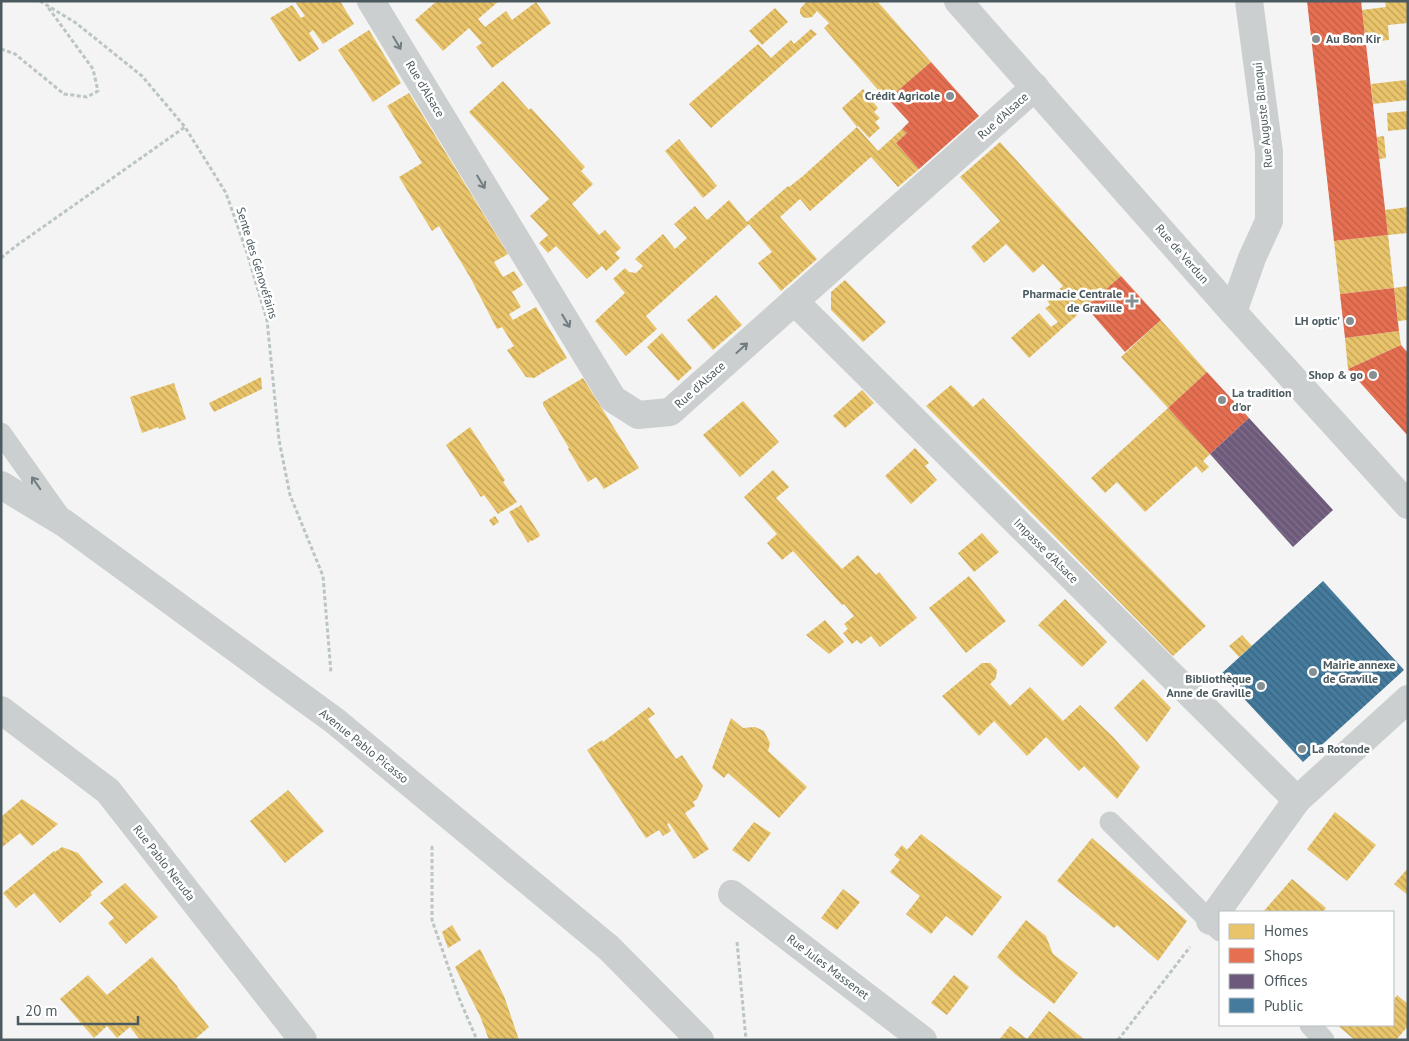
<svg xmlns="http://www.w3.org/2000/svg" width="1409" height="1041" font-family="'PT Sans',sans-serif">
  <defs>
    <pattern id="homes-back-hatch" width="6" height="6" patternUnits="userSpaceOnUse" patternTransform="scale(1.25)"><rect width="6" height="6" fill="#e9c46a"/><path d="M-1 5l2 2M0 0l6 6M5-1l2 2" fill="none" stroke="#bfa25a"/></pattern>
    <pattern id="shops-back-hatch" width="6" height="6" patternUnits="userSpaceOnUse" patternTransform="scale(1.25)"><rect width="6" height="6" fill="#e76f51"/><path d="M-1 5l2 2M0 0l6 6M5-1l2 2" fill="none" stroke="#bd5e46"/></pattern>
    <pattern id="offices-back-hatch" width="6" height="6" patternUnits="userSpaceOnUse" patternTransform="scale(1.25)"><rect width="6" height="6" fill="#6d597a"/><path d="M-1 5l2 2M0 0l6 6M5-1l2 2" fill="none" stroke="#7f708b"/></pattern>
    <pattern id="public-back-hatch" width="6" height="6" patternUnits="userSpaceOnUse" patternTransform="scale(1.25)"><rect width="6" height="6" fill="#457b9d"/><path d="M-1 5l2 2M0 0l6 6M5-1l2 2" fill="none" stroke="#39637d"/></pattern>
  </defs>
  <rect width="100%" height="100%" fill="#f4f4f4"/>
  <g fill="url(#homes-back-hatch)">
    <polygon points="298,1 340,1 354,24 323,44 313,30 309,33 319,49 299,62 270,18 292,5 301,18 305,16 296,3"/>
    <polygon points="437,1 499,1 478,19 485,27 506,11 512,20 536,2 551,23 492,68 476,47 482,43 469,28 443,51 415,20"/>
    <polygon points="807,1 877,1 931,62 887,100 824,28 829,23 817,11 812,17 806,18 803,17 800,13 800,9"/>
    <polygon points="1385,1 1408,1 1408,23 1388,25 1389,40 1366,42 1362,10 1386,7"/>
    <polygon points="775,8 788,22 762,45 749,31"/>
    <polygon points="811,29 817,34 711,128 689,104 758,44 771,58 791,40 794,44"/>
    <polygon points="369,30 401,83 373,102 338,50"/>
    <polygon points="1406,80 1408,100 1373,104 1371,84"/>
    <polygon points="503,81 529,110 531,108 585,167 581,171 593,184 572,204 599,235 605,230 621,248 615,253 620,258 606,271 602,266 587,279 556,246 548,253 539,243 548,235 530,216 549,199 469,112"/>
    <polygon points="863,89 878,108 874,112 880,118 875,122 880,128 869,138 858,126 857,127 842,108"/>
    <polygon points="409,93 508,254 494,262 503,277 514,271 523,285 512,292 521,307 509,314 513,320 536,307 567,358 534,378 526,377 507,350 514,346 502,327 497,329 470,277 439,226 432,231 399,177 422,163 387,106"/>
    <polygon points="1408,111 1408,129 1388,131 1387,113"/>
    <polygon points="857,127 878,151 902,129 907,133 896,143 919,169 898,187 871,157 810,211 800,199 780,217 817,259 781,291 758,263 772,252 749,224 646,316 657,329 626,356 595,321 625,293 613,279 625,268 629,272 636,273 643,266 635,259 663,234 675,249 687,238 674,224 695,206 707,220 729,200 747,222 788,186 789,187 803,176"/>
    <polygon points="1384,136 1386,158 1379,159 1377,137"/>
    <polygon points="679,139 717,186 703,198 665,151"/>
    <polygon points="1000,142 1121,276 1029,358 1011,338 1039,313 1051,327 1058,322 1045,308 1050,305 1047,300 1063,286 1043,264 1033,273 1006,244 984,263 971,247 1000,221 960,177"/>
    <polygon points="1408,207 1408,233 1388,235 1394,288 1408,286 1408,320 1398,321 1394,288 1340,294 1334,241 1388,235 1385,210"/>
    <polygon points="845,280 886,322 863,342 831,310 831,292"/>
    <polygon points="716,295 742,325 713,350 687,320"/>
    <polygon points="1161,320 1207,372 1168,408 1121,357"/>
    <polygon points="1399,331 1401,345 1348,369 1345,338"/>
    <polygon points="662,333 692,368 678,381 647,347"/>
    <polygon points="261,377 262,389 214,412 209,403"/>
    <polygon points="583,378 639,468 604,489 596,477 588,482 568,449 569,448 543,405 543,402"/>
    <polygon points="174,383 186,419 159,429 158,427 142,433 130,397"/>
    <polygon points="951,385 973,407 983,398 1206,626 1173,656 926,406"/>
    <polygon points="862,390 874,403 845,428 833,416"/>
    <polygon points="743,401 779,442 740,477 703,435"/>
    <polygon points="1168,408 1210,454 1203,461 1209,467 1202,473 1196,466 1145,512 1117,482 1105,493 1091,478"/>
    <polygon points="470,427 505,480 503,482 517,502 498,514 484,495 481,497 446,445"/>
    <polygon points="915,448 929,463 925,466 937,480 911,504 885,476"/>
    <polygon points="773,470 789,487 776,498 842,569 858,555 876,575 879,572 917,618 880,647 871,636 861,644 857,640 852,644 843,633 848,629 844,624 854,616 844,604 842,605 793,551 782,560 767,543 777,534 744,497"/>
    <polygon points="521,505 540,535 539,535 540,536 532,541 531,540 528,543 509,512"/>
    <polygon points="495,516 499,522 493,526 489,520"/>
    <polygon points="982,533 999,552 974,572 958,553"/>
    <polygon points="969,576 1006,621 966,653 929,608"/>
    <polygon points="1065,599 1107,642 1082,667 1038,625"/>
    <polygon points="825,620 844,642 829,654 806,635"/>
    <polygon points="1242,635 1252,646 1239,657 1229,646"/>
    <polygon points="982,663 990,663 997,670 996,678 990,684 1010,706 1030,687 1063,721 1080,705 1114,738 1140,767 1117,799 1084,766 1079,771 1046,737 1027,756 994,721 979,736 942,696"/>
    <polygon points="1143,679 1171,708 1147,742 1114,708"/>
    <polygon points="649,707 655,714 648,719 676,759 682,755 703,786 697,799 693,802 695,806 685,813 709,849 694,859 669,823 667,824 671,831 663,836 659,830 646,838 587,750 602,740 603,742"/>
    <polygon points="731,718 743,728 755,727 764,731 770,743 768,751 807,787 779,818 728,773 724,778 712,768"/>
    <polygon points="288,790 324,831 285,863 250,821"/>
    <polygon points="22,799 58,824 32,846 20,833 1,848 1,817"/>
    <polygon points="1335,812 1376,845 1347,881 1307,849"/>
    <polygon points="754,822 771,833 749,862 732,850"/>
    <polygon points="921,834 1002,897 972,936 946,916 931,934 906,914 920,896 890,872 900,860 894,855 902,845 907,850"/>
    <polygon points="1092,838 1187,921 1158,961 1117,925 1114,928 1057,881"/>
    <polygon points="62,847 78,853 103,882 90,893 92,895 60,923 34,893 16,908 3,893 54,851 55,852"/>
    <polygon points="1408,868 1408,895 1394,884"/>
    <polygon points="1292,879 1326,908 1323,912 1263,912"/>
    <polygon points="125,883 158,917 126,944 108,923 114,918 100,903"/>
    <polygon points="843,889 860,902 837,930 821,918"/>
    <polygon points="1026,920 1046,936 1053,954 1078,973 1054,1004 1015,974 997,957"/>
    <polygon points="452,925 461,940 448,948 442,932"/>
    <polygon points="480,949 504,996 519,1040 489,1040 480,1016 455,967"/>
    <polygon points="152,957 178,987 177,987 209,1027 194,1040 140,1040 130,1027 117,1038 107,1026 94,1038 60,999 88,975 107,995"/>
    <polygon points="954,975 969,987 947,1015 931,1003"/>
    <polygon points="1397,995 1408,1004 1408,1026 1396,1040 1355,1040 1337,1025 1393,1025 1393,1001"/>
    <polygon points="1049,1011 1085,1040 999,1040 1010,1026 1027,1039"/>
  </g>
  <g fill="url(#shops-back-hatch)">
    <polygon points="1307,1 1361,1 1388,235 1334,241"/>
    <polygon points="931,62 979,116 919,169 896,143 907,133 902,129 909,122 888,99"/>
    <polygon points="1121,276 1161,320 1125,352 1086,307"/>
    <polygon points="1394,288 1399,331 1345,338 1340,294"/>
    <polygon points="1401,345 1408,353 1408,436 1348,369"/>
    <polygon points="1207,372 1249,418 1210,454 1168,408"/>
  </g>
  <polygon fill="url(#offices-back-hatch)" points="1249,418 1333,510 1293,547 1210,454"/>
  <polygon fill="url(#public-back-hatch)" points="1323,581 1404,670 1303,762 1221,674"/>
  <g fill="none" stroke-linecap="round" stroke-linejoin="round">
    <g stroke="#bbc6c1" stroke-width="3" stroke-dasharray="4 2.5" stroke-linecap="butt">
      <polyline points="40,1 76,23 142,76 185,127 226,193 247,253 267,320 279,440 290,495 323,576 331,673"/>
      <polyline points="1,49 15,54 64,94 87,97 98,91 93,69 47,6"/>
      <polyline points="1,258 16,246 185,127"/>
      <polyline points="432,846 432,920 459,998 477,1040"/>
      <polyline points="737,942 746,1040"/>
      <polyline points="1118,1040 1190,947"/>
    </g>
    <g stroke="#cbcfcf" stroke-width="21">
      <polyline points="1,433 61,518"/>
      <polyline points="1110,822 1220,931"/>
      <polyline points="1310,1025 1324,1040"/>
    </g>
    <g stroke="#cbcfcf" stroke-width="28">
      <polyline points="371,1 613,399 638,415 670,412 1035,87"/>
      <polyline points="794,301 1297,800"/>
      <polyline points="732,894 923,1040"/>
      <polyline points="1210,921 1297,800 1408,699"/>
    </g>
    <g stroke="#cbcfcf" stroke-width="28">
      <polyline points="1233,312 1252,258 1269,221 1269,152 1249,1"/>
      <polyline points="1,485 64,523 335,721 609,948 700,1040"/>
      <polyline points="1,710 108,791 303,1040"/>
    </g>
    <polyline stroke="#cccfd0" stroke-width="28" points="958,1 1233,312 1408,505"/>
  </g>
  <defs><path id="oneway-shaft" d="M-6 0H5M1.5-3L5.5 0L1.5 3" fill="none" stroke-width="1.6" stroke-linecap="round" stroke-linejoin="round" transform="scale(1.25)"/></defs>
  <g stroke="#717d81">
    <use href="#oneway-shaft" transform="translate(397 43) rotate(59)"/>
    <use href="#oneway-shaft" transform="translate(481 182) rotate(59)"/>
    <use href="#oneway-shaft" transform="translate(566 321) rotate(59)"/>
    <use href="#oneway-shaft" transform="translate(742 348) rotate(-42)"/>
    <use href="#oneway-shaft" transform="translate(36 483) rotate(-125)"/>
  </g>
  <g fill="#869093" stroke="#fff" stroke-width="2">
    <circle cx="1316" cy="39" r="5"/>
    <circle cx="950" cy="96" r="5"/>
    <path d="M1129.5 293.5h5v5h5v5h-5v5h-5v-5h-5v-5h5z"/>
    <circle cx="1350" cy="321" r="5"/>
    <circle cx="1373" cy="375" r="5"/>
    <circle cx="1222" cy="400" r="5"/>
    <circle cx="1313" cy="672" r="5"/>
    <circle cx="1261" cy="686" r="5"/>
    <circle cx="1302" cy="749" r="5"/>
  </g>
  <g text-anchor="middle" stroke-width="5" stroke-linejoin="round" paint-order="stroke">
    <g font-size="12" font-weight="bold" fill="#4b5a5f" stroke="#fff" text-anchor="end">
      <text x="1326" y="43" text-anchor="start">Au Bon Kir</text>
      <text x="940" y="100">Crédit Agricole</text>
      <text x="1122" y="298">Pharmacie Centrale<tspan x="1122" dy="14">de Graville</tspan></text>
      <text x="1340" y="325">LH optic'</text>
      <text x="1363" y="379">Shop &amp; go</text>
      <text x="1232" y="397" text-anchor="start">La tradition<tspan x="1232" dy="14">d'or</tspan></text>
      <text x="1323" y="669" text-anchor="start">Mairie annexe<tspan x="1323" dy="14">de Graville</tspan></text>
      <text x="1251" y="683">Bibliothèque<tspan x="1251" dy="14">Anne de Graville</tspan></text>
      <text x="1312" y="753" text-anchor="start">La Rotonde</text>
    </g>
    <g font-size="12" fill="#4b5a5f" stroke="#fff">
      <text transform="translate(425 89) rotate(59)" y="4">Rue d'Alsace</text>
      <text transform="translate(1263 115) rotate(-96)" y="4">Rue Auguste Blanqui</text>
      <text transform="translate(1003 116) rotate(-42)" y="4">Rue d'Alsace</text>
      <text transform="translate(1182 254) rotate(49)" y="4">Rue de Verdun</text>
      <text transform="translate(257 263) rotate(73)" y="4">Sente des Génovéfains</text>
      <text transform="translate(700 385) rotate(-42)" y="4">Rue d'Alsace</text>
      <text transform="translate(1046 551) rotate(45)" y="4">Impasse d'Alsace</text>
      <text transform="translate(364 746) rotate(39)" y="4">Avenue Pablo Picasso</text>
      <text transform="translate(164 863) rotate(52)" y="4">Rue Pablo Neruda</text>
      <text transform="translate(828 967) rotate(37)" y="4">Rue Jules Massenet</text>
    </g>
  </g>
  <rect width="1409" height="1041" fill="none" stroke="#4b5a5f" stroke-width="5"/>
  <rect x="1219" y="911" width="175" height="115" fill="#ffffff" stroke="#b7bdbf"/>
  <rect x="1229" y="924" width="25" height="15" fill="#e9c46a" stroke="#b7bdbf"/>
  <text x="1264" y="936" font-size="15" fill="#4b5a5f">Homes</text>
  <rect x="1229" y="948" width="25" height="15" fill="#e76f51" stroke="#b7bdbf"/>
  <text x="1264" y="961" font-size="15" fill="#4b5a5f">Shops</text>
  <rect x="1229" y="974" width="25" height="15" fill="#6d597a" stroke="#b7bdbf"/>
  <text x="1264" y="986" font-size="15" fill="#4b5a5f">Offices</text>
  <rect x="1229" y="998" width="25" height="15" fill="#457b9d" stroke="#b7bdbf"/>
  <text x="1264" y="1011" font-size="15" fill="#4b5a5f">Public</text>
  <path d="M18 1016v8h120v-8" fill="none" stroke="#4b5a5f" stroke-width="2.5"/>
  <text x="25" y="1016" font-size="15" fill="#4b5a5f" stroke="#ffffff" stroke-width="4" paint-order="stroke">20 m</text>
</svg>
